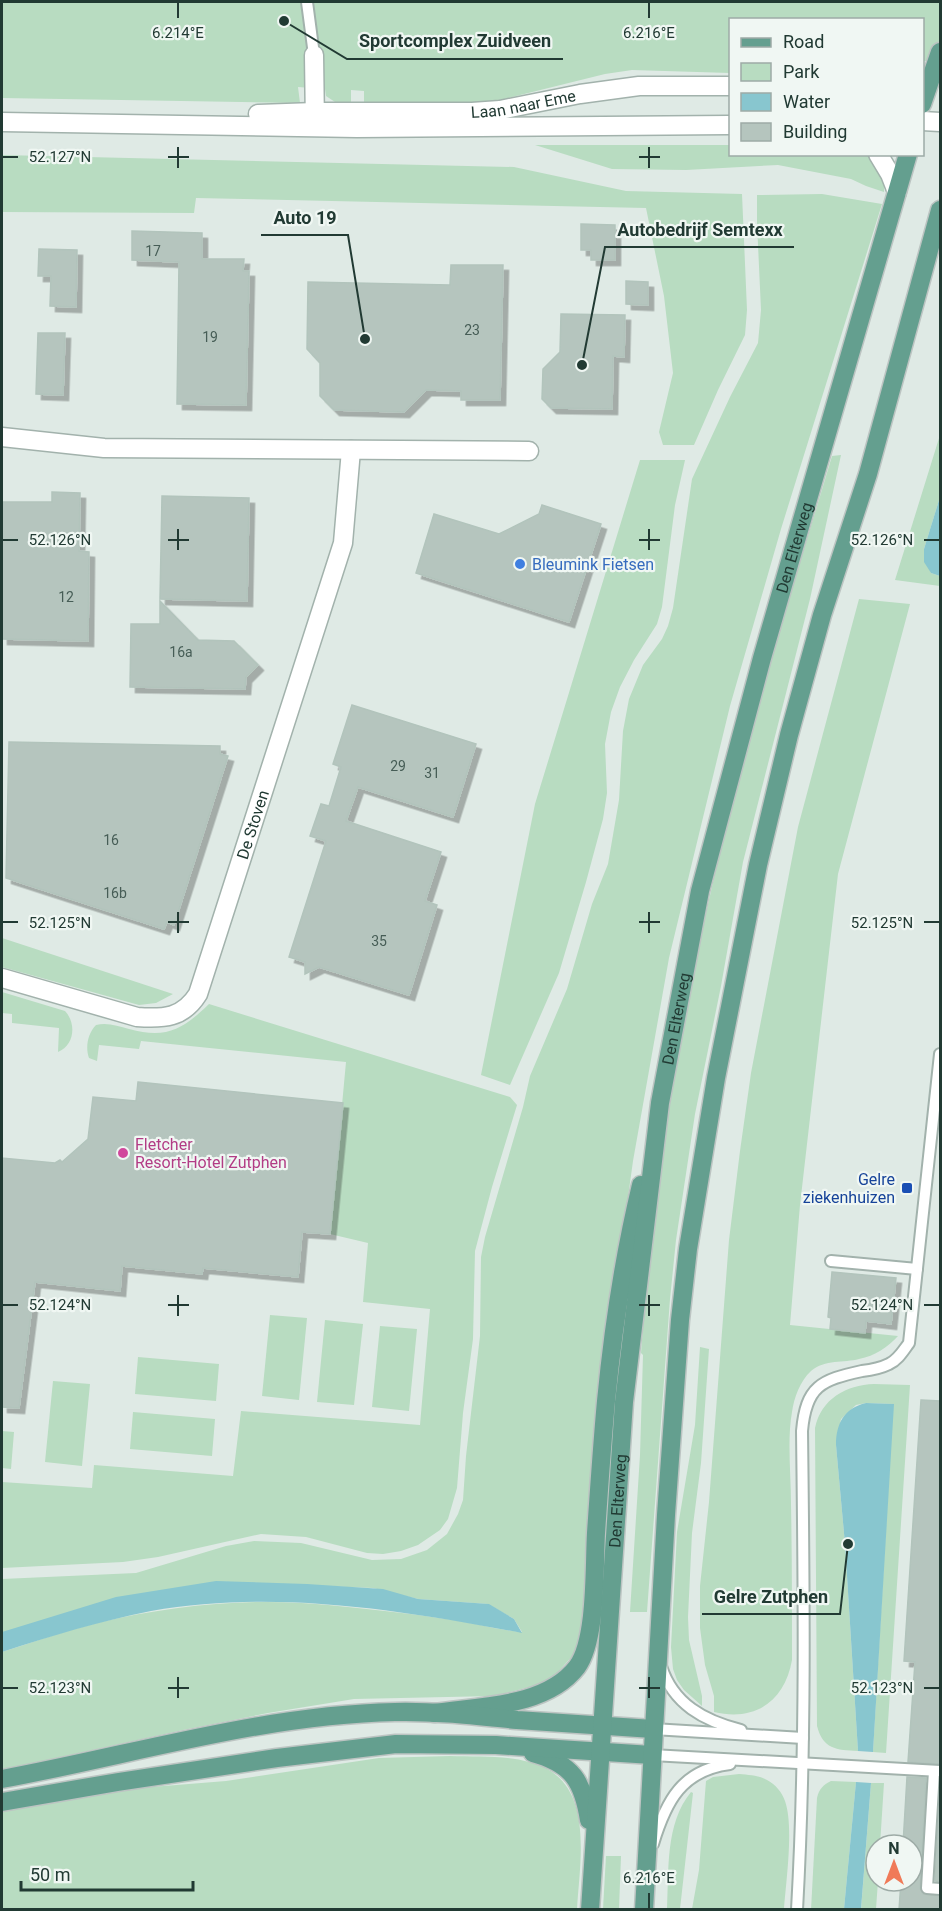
<svg xmlns="http://www.w3.org/2000/svg" width="942" height="1911" font-family="Roboto,sans-serif">
  <defs>
    <filter id="shadow"><feDropShadow dx="5.5" dy="5.5" stdDeviation="0" flood-color="#0004"/></filter>
  </defs>
  <rect width="100%" height="100%" fill="#dfeae5"/>
  <g fill="#b8dcc1">
    <polygon points="2,2 940,2 940,61 923,61 922,20 730,20 730,73 632,70 605,74 492,102 459,104 364,104 364,91 351,90 351,104 338,104 326,96 325,89 298,87 300,103 2,98"/>
    <polygon points="535,145 730,145 730,154 871,155 884,181 884,192 866,186 851,179 778,165 686,170 612,169"/>
    <polygon points="2,155 514,167 626,191 742,194 747,310 745,335 718,390 694,445 663,445 659,432 673,373 664,296 646,208 196,198 194,213 2,212"/>
    <path d="M822,194L882,204L781,529L730,706L669,958L633,1161L605,1363L585,1612L576,1652L549,1682L494,1696L354,1699L268,1713L183,1730L2,1770V1652C33,1642 65,1631 97,1623C173,1605 251,1597 328,1605C367,1609 407,1613 446,1619C471,1622 497,1630 522,1632L514,1619L488,1604L418,1599L373,1588L270,1584L2,1633V1579L136,1573L226,1546L254,1541L301,1543L372,1560L401,1559L427,1550L447,1534L458,1514L463,1500L466,1456L480,1336L481,1257L485,1237L523,1107L530,1076L567,989L592,904L608,864L619,800L623,731L629,699L643,665L662,639L668,626L673,608L692,479L730,397L758,343L761,310L757,223V195Z"/>
    <polygon points="940,435 940,497 924,549 931,573 940,576 940,586 895,580"/>
    <path d="M841,455L810,599L743,862L721,986L695,1114L676,1240L670,1299L647,1612H630L640,1455L643,1355L641,1353C654,1168 687,983 732,802C761,686 798,571 832,456Z"/>
    <polygon points="640,460 685,460 675,505 662,607 657,624 634,660 620,687 611,712 605,744 607,793 603,819 586,882 559,973 510,1085 481,1075 535,804"/>
    <path d="M859,599L910,604L838,874L800,1205L790,1325L898,1336C888,1347 875,1356 859,1359C844,1363 825,1359 811,1371C800,1381 794,1398 792,1412C787,1440 791,1475 791,1504C792,1556 792,1608 792,1660C785,1701 755,1722 714,1712V1696L705,1665L700,1628V1586L709,1502L729,1240L740,1151L751,1073L798,827Z"/>
    <polygon points="2,938 173,994 156,1003 139,1005 2,967"/>
    <path d="M2,992L65,1011C77,1024 74,1046 58,1052L59,1028L12,1023V1014L2,1013Z"/>
    <path d="M209,1004L510,1097L517,1105L492,1187L475,1251L473,1339L463,1413L457,1488L448,1519L440,1530L418,1545L401,1551L383,1554L367,1553L306,1537L261,1534L158,1557L123,1562L2,1568V1482L92,1488L94,1465L233,1476L241,1411L420,1425L430,1309L363,1302L368,1243L330,1234L346,1062L141,1041L139,1049L99,1045L97,1061L89,1058C85,1047 88,1033 96,1025C107,1022 118,1026 129,1029C166,1039 182,1030 209,1004Z"/>
    <polygon points="270,1315 307,1318 299,1400 262,1396"/>
    <polygon points="325,1320 363,1324 354,1405 317,1402"/>
    <polygon points="380,1326 417,1329 409,1411 372,1407"/>
    <polygon points="700,1347 709,1349 701,1463 692,1533 688,1617 689,1640 702,1696 702,1706 684,1690 677,1680 673,1669 671,1647 677,1532 695,1425"/>
    <polygon points="138,1357 219,1364 216,1401 135,1394"/>
    <polygon points="53,1381 90,1384 82,1466 45,1462"/>
    <path d="M874,1384L910,1385L886,1753L873,1752L893,1404L866,1403L856,1405L841,1419L836,1445L845,1544L858,1751C836,1750 823,1749 817,1726L815,1428C821,1399 846,1385 874,1384Z"/>
    <polygon points="133,1412 215,1419 212,1456 130,1449"/>
    <polygon points="2,1431 14,1432 11,1469 2,1468"/>
    <path d="M450,1756C476,1757 503,1755 529,1762C596,1778 580,1858 577,1909L2,1910V1810L42,1802L139,1788L226,1781L379,1758Z"/>
    <path d="M739,1774C749,1775 758,1775 767,1780C775,1784 782,1792 785,1801C794,1826 786,1882 784,1909H692L699,1870L706,1781L713,1777Z"/>
    <path d="M831,1781L856,1782L844,1909L811,1910L817,1798C819,1789 823,1785 831,1781Z"/>
    <polygon points="871,1783 884,1783 880,1845 876,1845 876,1881 878,1881 876,1909 861,1910"/>
    <path d="M691,1792L693,1793L680,1909H667C669,1870 665,1824 691,1792Z"/>
    <polygon points="606,1856 621,1856 619,1909 603,1909"/>
  </g>
  <g fill="#88c6cf">
    <polygon points="940,497 940,576 931,573 924,562 924,549"/>
    <path d="M866,1403L894,1404L873,1752L858,1751L845,1544L836,1445C836,1424 844,1408 866,1403Z"/>
    <path d="M216,1581L307,1584L383,1589L418,1599L489,1604L514,1619L522,1633C402,1610 273,1589 151,1611C100,1621 51,1636 2,1652V1632L116,1597Z"/>
    <polygon points="856,1782 871,1783 861,1909 844,1909"/>
  </g>
  <g fill="#b5c5be" stroke="#b2c4bc" stroke-width="1.5" filter="url(#shadow)">
    <polygon points="581,224 615,225 615,260 591,260 591,250 581,250"/>
    <polygon points="132,231 202,233 202,259 244,259 243,271 249,271 246,405 177,404 179,262 132,260"/>
    <polygon points="39,249 77,250 76,307 50,306 51,276 38,276"/>
    <polygon points="451,265 503,265 500,400 461,400 461,391 426,390 404,412 334,410 320,396 320,363 307,349 308,282 450,285"/>
    <polygon points="626,281 648,282 648,305 626,304"/>
    <polygon points="561,314 625,315 624,357 613,356 612,409 551,408 542,399 543,369 560,352"/>
    <polygon points="38,333 65,333 63,395 36,394"/>
    <polygon points="52,492 80,493 79,551 89,552 88,641 2,639 2,502 52,502"/>
    <polygon points="162,496 249,498 247,601 160,599"/>
    <polygon points="542,505 601,524 569,622 416,573 434,514 499,534 539,514"/>
    <polygon points="160,601 198,640 234,641 258,665 246,677 245,689 130,687 131,624 160,624"/>
    <polygon points="352,705 476,744 453,817 358,787 346,821 441,852 425,901 437,905 409,995 319,967 305,974 305,962 289,957 326,841 310,836 321,804 329,806 341,767 333,764"/>
    <polygon points="9,742 220,746 220,754 228,756 174,925 167,922 164,929 6,878"/>
    <polygon points="138,1082 343,1103 330,1234 302,1232 298,1277 203,1268 202,1274 122,1266 120,1291 35,1282 19,1408 2,1407 2,1158 55,1163 60,1160 62,1162 88,1139 93,1097 136,1101"/>
    <polygon points="832,1272 896,1278 891,1324 866,1321 865,1333 830,1329 831,1318 828,1317"/>
    <polygon points="921,1400 940,1401 940,1764 908,1762 915,1662 904,1661"/>
    <polygon points="907,1777 926,1778 920,1888 923,1894 940,1896 940,1910 899,1910 901,1881 912,1881 912,1845 903,1845"/>
    <polygon points="940,1788 940,1882 935,1881"/>
  </g>
  <g fill="none" stroke-linecap="round" stroke-linejoin="round">
    <defs>
      <g id="service">
        <polyline points="307,2 314,55"/>
        <polyline points="831,1261 917,1269"/>
        <path d="M661,1666C673,1704 704,1721 741,1730"/>
        <polyline points="653,1729 803,1738"/>
        <polyline points="652,1755 940,1771"/>
        <polyline points="934,1771 927,1888 940,1889"/>
        <path d="M653,1844C666,1801 682,1770 730,1764"/>
        <path d="M797,1910C806,1750 804,1591 802,1431C806,1386 821,1380 862,1371C871,1370 881,1368 889,1364C898,1360 903,1351 909,1343L940,1054"/>
      </g>
      <g id="minor">
        <polyline points="314,55 315,126"/>
        <polyline points="2,437 104,448 529,451"/>
        <path id="s1" d="M2,978L137,1017C164,1019 183,1018 198,994L343,543L351,450"/>
      </g>
      <g id="tertiary">
        <path id="s2" d="M258,114L315,112H472L500,110L580,94L639,86H730"/>
        <polyline points="922,121 940,122"/>
        <polyline points="2,122 357,128 730,125"/>
        <polyline points="878,154 890,174 897,192"/>
      </g>
      <g id="primary">
        <polyline points="922,104 940,52"/>
        <path d="M434,1713C481,1706 546,1707 577,1667C597,1640 594,1567 596,1533C599,1489 602,1445 606,1401C613,1329 624,1255 641,1185"/>
        <path d="M533,1753C573,1764 583,1782 589,1820"/>
        <path d="M2,1779C132,1755 261,1715 395,1712C436,1711 477,1716 517,1720C562,1723 608,1726 653,1729"/>
        <polyline points="2,1802 118,1782 277,1758 396,1744 496,1745 652,1755"/>
        <path id="s3" d="M590,1910L624,1402L660,1103L700,891L762,658L908,154"/>
        <polyline points="644,1910 666,1515 680,1320 688,1249 716,1078 758,865 789,735 822,615 868,474 940,210"/>
      </g>
    </defs>
    <use href="#service" stroke="#a2b2ac" stroke-width="14"/>
    <use href="#minor" stroke="#a2b2ac" stroke-width="21"/>
    <use href="#tertiary" stroke="#a2b2ac" stroke-width="21"/>
    <use href="#primary" stroke="#bcc4c2" stroke-width="21"/>
    <use href="#service" stroke="#fff" stroke-width="10"/>
    <use href="#minor" stroke="#fff" stroke-width="18"/>
    <use href="#tertiary" stroke="#fff" stroke-width="18"/>
    <use href="#primary" stroke="#649f8f" stroke-width="18"/>
  </g>
  <path fill="none" stroke="#213a33" stroke-width="2" d="M178,3V18M649,3V18M178,147V168M649,147V168M3,157H18M168,157H189M639,157H660M178,529V550M649,529V550M3,540H18M168,540H189M639,540H660M924,540H939M178,912V933M649,912V933M3,922H18M168,922H189M639,922H660M924,922H939M178,1295V1316M649,1295V1316M3,1305H18M168,1305H189M639,1305H660M924,1305H939M178,1677V1698M649,1677V1698M3,1688H18M168,1688H189M639,1688H660M924,1688H939M649,1893V1908"/>
  <circle fill="#3f7fe0" stroke="#f0f7f3" stroke-width="2" cx="520" cy="564" r="6"/>
  <circle fill="#d1479c" stroke="#f0f7f3" stroke-width="2" cx="123" cy="1153" r="6"/>
  <rect fill="#1a4fb4" stroke="#f0f7f3" stroke-width="2" x="901" y="1182" width="12" height="12" rx="3"/>
  <g text-anchor="middle" stroke-width="4.5" stroke-linejoin="round" paint-order="stroke">
    <g font-size="14" fill="#465d56">
      <text x="153" y="256">17</text>
      <text x="472" y="335">23</text>
      <text x="210" y="342">19</text>
      <text x="66" y="602">12</text>
      <text x="181" y="657">16a</text>
      <text x="398" y="771">29</text>
      <text x="432" y="778">31</text>
      <text x="111" y="845">16</text>
      <text x="115" y="898">16b</text>
      <text x="379" y="946">35</text>
    </g>
    <g font-size="16" fill="#213a33" stroke="#f0f7f3">
      <text dy="6" stroke="none"><textPath href="#s2" startOffset="266">Laan naar Eme</textPath></text>
      <text dy="6" stroke="none"><textPath href="#s3" startOffset="1382">Den Elterweg</textPath></text>
      <text dy="6" stroke="none"><textPath href="#s1" startOffset="388">De Stoven</textPath></text>
      <text dy="6" stroke="none"><textPath href="#s3" startOffset="896">Den Elterweg</textPath></text>
      <text dy="6" stroke="none"><textPath href="#s3" startOffset="410">Den Elterweg</textPath></text>
    </g>
    <g font-size="16" fill="#366cbe" stroke="#f0f7f3" text-anchor="start">
      <text x="532" y="570">Bleumink Fietsen</text>
    </g>
    <g font-size="16" fill="#b23c85" stroke="#f0f7f3" text-anchor="start">
      <text x="135" y="1150">Fletcher<tspan x="135" dy="18">Resort-Hotel Zutphen</tspan></text>
    </g>
    <g font-size="16" fill="#164399" stroke="#f0f7f3" text-anchor="end">
      <text x="895" y="1185">Gelre<tspan x="895" dy="18">ziekenhuizen</tspan></text>
    </g>
  </g>
  <g font-size="15" text-anchor="middle" fill="#213a33" stroke="#f0f7f3" stroke-width="4.5" stroke-linejoin="round" paint-order="stroke">
    <text x="178" y="38">6.214°E</text>
    <text x="649" y="38">6.216°E</text>
    <text x="60" y="162">52.127°N</text>
    <text x="60" y="545">52.126°N</text>
    <text x="882" y="545">52.126°N</text>
    <text x="60" y="928">52.125°N</text>
    <text x="882" y="928">52.125°N</text>
    <text x="60" y="1310">52.124°N</text>
    <text x="882" y="1310">52.124°N</text>
    <text x="60" y="1693">52.123°N</text>
    <text x="882" y="1693">52.123°N</text>
    <text x="649" y="1883">6.216°E</text>
  </g>
  <path fill="none" stroke="#213a33" stroke-width="2" d="M284 21L347 59H563M365 339L348 235H261M582 365L605 247H794M848 1544L840 1614H702"/>
  <g fill="#213a33" stroke="#f0f7f3" stroke-width="2">
    <circle cx="284" cy="21" r="6"/>
    <circle cx="365" cy="339" r="6"/>
    <circle cx="582" cy="365" r="6"/>
    <circle cx="848" cy="1544" r="6"/>
  </g>
  <g font-size="18" text-anchor="middle" font-weight="bold" fill="#213a33" stroke="#f0f7f3" stroke-width="4.5" stroke-linejoin="round" paint-order="stroke">
    <text x="455" y="47">Sportcomplex Zuidveen</text>
    <text x="305" y="224">Auto 19</text>
    <text x="700" y="236">Autobedrijf Semtexx</text>
    <text x="771" y="1603">Gelre Zutphen</text>
  </g>
  <rect width="942" height="1911" fill="none" stroke="#213a33" stroke-width="6"/>
  <rect x="729" y="18" width="195" height="138" fill="#f0f7f3" stroke="#9daba6" stroke-width="1.5"/>
  <rect x="741" y="38" width="30" height="9" fill="#649f8f" stroke="#9daba6" stroke-width="1.5"/>
  <text x="783" y="48" font-size="18" fill="#213a33">Road</text>
  <rect x="741" y="63" width="30" height="18" fill="#b8dcc1" stroke="#9daba6" stroke-width="1.5"/>
  <text x="783" y="78" font-size="18" fill="#213a33">Park</text>
  <rect x="741" y="93" width="30" height="18" fill="#88c6cf" stroke="#9daba6" stroke-width="1.5"/>
  <text x="783" y="108" font-size="18" fill="#213a33">Water</text>
  <rect x="741" y="123" width="30" height="18" fill="#b5c5be" stroke="#9daba6" stroke-width="1.5"/>
  <text x="783" y="138" font-size="18" fill="#213a33">Building</text>
  <g transform="translate(894 1863)"><circle r="28" fill="#f0f7f3" stroke="#9daba6" stroke-width="1.5"/>
  <path d="M0-4.5L10 22L0 15L-10 22Z" fill="#f07a58"/>
  <text y="-9" font-size="16" font-weight="bold" text-anchor="middle" fill="#213a33">N</text>
  </g>
  <path d="M21 1881v9h172v-9" fill="none" stroke="#213a33" stroke-width="3"/>
  <text x="30" y="1881" font-size="18" fill="#213a33" stroke="#f0f7f3" stroke-width="4.5" paint-order="stroke">50 m</text>
</svg>
